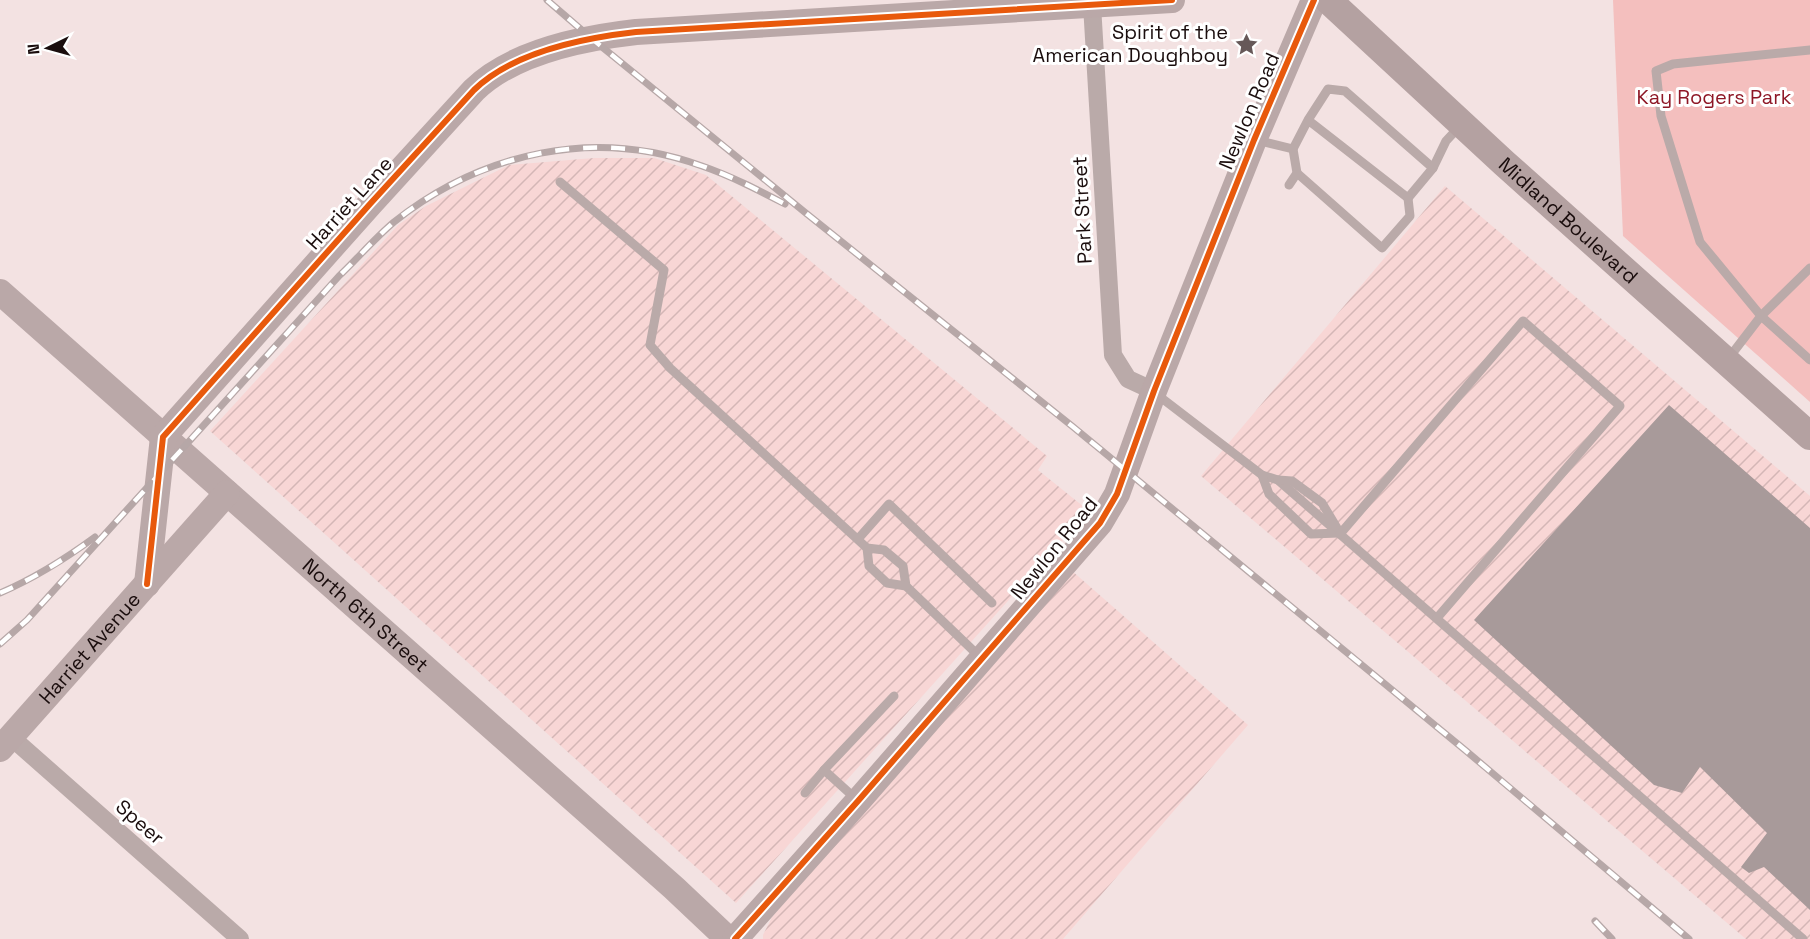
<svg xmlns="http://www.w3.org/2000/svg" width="1810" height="939" font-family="'Space Grotesk',sans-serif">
  <defs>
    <pattern id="industrial-furrows" width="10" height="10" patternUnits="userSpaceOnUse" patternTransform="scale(1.5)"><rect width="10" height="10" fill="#f8d6d5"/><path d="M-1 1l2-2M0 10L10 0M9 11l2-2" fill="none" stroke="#d4b6b6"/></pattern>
  </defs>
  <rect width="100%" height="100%" fill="#f3e2e2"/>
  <g fill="url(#industrial-furrows)">
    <polygon points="594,158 654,158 706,175 1047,456 1038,470 1089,511 736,903 210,431 398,225 426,206 509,165"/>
    <polygon points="1445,186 1810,496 1810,939 1746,939 1201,476"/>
    <polygon points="1071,570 1248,725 1063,939 763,939 763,935 772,917"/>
  </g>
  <polygon fill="#f4bfbe" points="1613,0 1810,0 1810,402 1623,236"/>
  <polygon fill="#a89a9a" points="1669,405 1810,528 1810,910 1764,867 1749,873 1741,867 1767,833 1700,767 1682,793 1654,785 1474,620"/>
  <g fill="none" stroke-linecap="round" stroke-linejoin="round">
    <g stroke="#baaaa9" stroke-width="9">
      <polyline points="1810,50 1673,64 1656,71 1661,116 1700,242 1761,316 1810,268"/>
      <polyline points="1256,140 1293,149 1308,120 1328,89 1345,91 1433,168 1408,198 1308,120"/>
      <polyline points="1433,168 1446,141 1459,127"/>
      <polyline points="1297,173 1382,248 1410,216 1408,198"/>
      <polyline points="560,182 664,270 650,345 670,368 867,548 884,550 903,566 906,586 981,658"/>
      <polyline points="1289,185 1297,173 1293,149"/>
      <polyline points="1728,359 1761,316 1810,360"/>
      <polyline points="1155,393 1262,475 1278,480 1803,939"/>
      <polyline points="1262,475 1269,494 1311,534 1339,533"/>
      <polyline points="1278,480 1292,481 1322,503 1337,528"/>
      <polyline points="1340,534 1523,321 1620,406 1437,618"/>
      <polyline points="858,539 889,504 992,603"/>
      <polyline points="867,548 869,566 887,583 906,586"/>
      <polyline points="805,793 824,770"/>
      <polyline points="856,799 824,770 894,696"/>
    </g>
    <g stroke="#baaaa9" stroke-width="18">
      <polyline points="1092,5 1113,355 1128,379 1154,391"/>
      <polyline points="11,737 240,939"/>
    </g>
    <g stroke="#baa8a8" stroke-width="26">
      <path id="s1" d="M0,292L674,888L728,939"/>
      <path d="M147,584L163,437L370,204L474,90C513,52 583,38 636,32L1172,0"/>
      <path id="s2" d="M0,749L227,493"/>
      <polyline points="735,939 858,801 1100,523 1117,494 1154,391 1254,140 1314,0"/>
    </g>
    <path stroke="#b4a1a1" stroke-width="28" id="s3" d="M1328,0L1504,163L1810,436"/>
    <defs>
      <g id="rail">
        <polyline points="547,0 591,38 807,214 1072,426 1465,750 1689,939"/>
        <path d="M0,593C35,578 65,559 95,537"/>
        <path d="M0,644L27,620L339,276C357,259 375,238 394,222C482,152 595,127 702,166C731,176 758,190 785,204"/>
        <polyline points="1595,921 1612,939"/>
      </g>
    </defs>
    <use href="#rail" stroke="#b6a7a7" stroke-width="7"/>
    <use href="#rail" stroke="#fff" stroke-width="4.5" stroke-dasharray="14" stroke-linecap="butt"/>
    <defs>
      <g id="cycleway">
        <path d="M147,584L163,437L370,204L474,90C513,52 583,38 636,32L1172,0"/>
        <polyline points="735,939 858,801 1100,523 1117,494 1154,391 1254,140 1314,0"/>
      </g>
    </defs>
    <use href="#cycleway" stroke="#fff" stroke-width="10"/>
    <use href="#cycleway" stroke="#e8590c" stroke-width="6"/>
  </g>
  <defs>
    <symbol id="sight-bare" viewBox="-9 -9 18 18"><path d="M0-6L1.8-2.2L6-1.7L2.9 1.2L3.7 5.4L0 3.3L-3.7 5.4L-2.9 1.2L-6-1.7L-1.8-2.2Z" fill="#665858" stroke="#fff" stroke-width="2.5" paint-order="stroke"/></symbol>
  </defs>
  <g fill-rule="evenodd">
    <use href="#sight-bare" x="1230" y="28" width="33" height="33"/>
  </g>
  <g text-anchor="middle" stroke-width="6" stroke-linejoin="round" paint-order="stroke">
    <g font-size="20" fill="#1a0d0d" stroke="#fff" text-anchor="end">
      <text x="1228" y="39">Spirit of the<tspan x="1228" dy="23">American Doughboy</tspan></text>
    </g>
    <g font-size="20" fill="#8e1726" stroke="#fff">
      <text x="1714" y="104">Kay Rogers Park</text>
    </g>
    <g font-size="20" fill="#1a0d0d" stroke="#fff">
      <text transform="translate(1249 111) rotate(-67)" y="7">Newlon Road</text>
      <text transform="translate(349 203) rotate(-48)" y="7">Harriet Lane</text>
      <text transform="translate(1082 210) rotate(-93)" y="7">Park Street</text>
      <text dy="7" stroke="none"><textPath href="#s3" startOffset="326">Midland Boulevard</textPath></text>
      <text transform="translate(1054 548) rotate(-51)" y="7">Newlon Road</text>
      <text dy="7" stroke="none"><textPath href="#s1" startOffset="488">North 6th Street</textPath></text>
      <text dy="7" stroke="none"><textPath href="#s2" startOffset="135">Harriet Avenue</textPath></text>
      <text transform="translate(140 822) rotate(41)" y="7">Speer</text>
    </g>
  </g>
  <g transform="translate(48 48) rotate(265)" stroke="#ffffff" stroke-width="4.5" paint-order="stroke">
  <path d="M0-4.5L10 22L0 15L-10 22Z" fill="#1a0d0d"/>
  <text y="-9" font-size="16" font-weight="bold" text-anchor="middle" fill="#1a0d0d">N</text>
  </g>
</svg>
